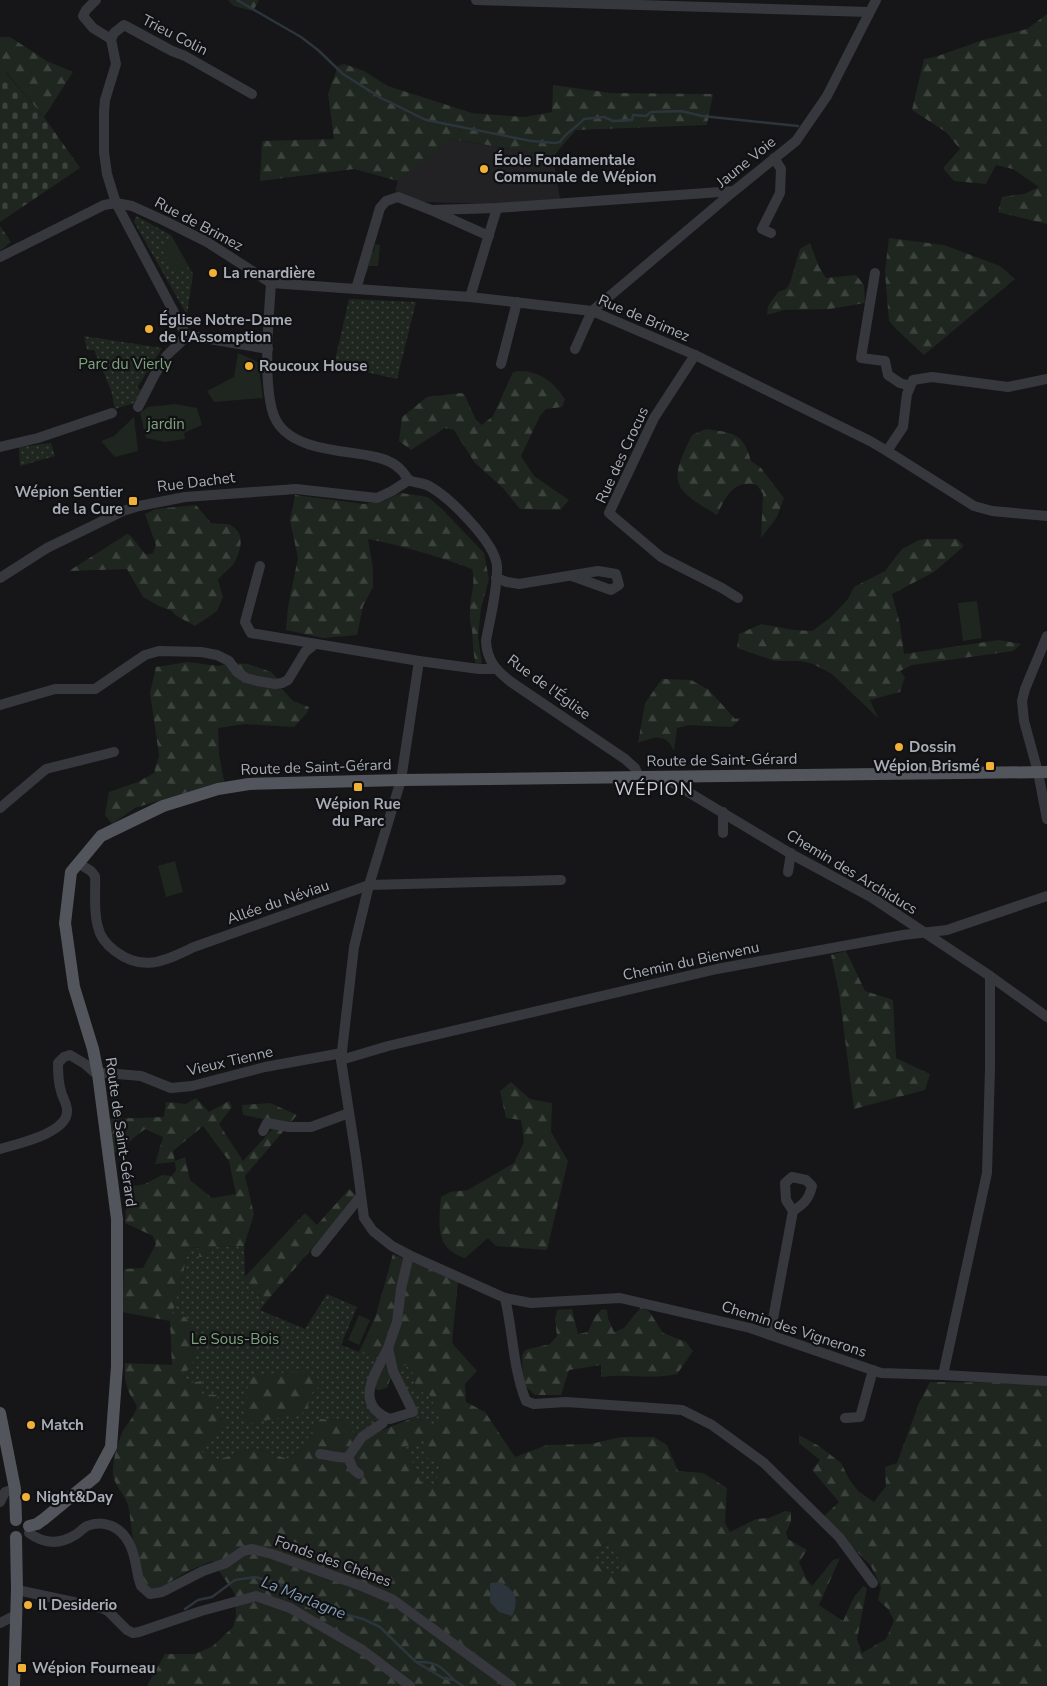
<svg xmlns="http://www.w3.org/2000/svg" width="1047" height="1686" font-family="'Nunito Sans',sans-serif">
  <defs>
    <pattern id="grass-dots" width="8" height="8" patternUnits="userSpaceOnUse" patternTransform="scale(1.25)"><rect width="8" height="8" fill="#1e261f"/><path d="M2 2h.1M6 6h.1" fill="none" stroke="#3c433d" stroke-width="1.8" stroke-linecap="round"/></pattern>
    <pattern id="forest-firs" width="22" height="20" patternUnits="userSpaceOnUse" patternTransform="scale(1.25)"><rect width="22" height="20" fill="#1e261f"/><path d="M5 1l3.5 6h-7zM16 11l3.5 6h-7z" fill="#3c433d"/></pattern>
    <pattern id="cemetery-stones" width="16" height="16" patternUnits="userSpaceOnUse" patternTransform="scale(1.25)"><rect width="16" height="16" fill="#1e261f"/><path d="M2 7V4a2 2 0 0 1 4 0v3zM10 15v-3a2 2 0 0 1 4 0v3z" fill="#3c433d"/></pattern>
  </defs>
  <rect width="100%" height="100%" fill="#161618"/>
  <polygon fill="#222225" points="450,139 553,156 560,199 500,204 421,202 395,191 398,181"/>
  <g fill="url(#grass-dots)">
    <polygon points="136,216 171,235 193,274 187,315 134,222"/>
    <polygon points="349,299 416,302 397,379 334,365"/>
    <polygon points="84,336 162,348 137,388 142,390 134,403 115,409 111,390 94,350 87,350"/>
    <polygon points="51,443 55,456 20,466 19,447"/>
    <polygon points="244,1246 245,1277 242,1280 266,1302 260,1310 305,1329 327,1294 357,1307 341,1345 359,1352 384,1358 369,1397 385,1417 380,1431 355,1435 342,1420 320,1419 300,1451 288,1459 254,1448 217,1460 199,1452 215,1413 202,1394 189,1383 182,1374 171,1315 183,1274 188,1248"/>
    <polygon points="406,1364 414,1374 415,1390 429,1394 443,1421 433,1425 415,1417 393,1371"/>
    <polygon points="425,1437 440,1464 436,1486 420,1481 406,1447"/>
    <polygon points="606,1543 625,1566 610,1575 589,1557"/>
  </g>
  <g fill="url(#forest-firs)" fill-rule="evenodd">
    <polygon points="228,0 259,0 253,11 234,6"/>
    <polygon points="1047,14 1047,224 998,212 1002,197 1024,194 1039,187 1013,169 996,165 986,184 954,181 943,168 960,149 946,132 912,110 924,59 938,56 980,41 1027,29"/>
    <polygon points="0,37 10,37 47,61 73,72 44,117 6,72 0,77"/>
    <polygon points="344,64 364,71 388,86 472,113 524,117 552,112 553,85 611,93 713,94 707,125 576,130 553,156 451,139 398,181 354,169 260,181 262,141 334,139 328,94 338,66"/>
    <polygon points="0,226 11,242 0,251"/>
    <polygon points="889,238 944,245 1000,266 1015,279 924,355 897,330 889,321 885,272"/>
    <polygon points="810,243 819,267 826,278 856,275 864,285 865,303 830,309 784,310 767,315 768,306 778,292 786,289 790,283 800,249"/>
    <path d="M523,371C544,374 553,382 565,399L562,407L546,409L540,416L521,456L534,476L569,500L560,510L520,509L502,487L475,463L454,430L445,428L411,450L399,441L402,417L427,397L461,393L464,394L476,420L482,425L493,416L513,372Z"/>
    <path d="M706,429C733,433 743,432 751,461L761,468L784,498L777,517L761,538L763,494L757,485C733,479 726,497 717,515C672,488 668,484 692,435Z"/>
    <path d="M401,493L428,497L441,508L484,553L489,579L481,608L478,637L482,663L476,665C473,654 473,643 472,631C471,624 469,618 470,611C470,597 476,582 472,569C437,556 404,546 368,539L373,568V587L363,606L357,635L323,638L286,630L288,607L298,558L290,520L295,495L364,504L385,500Z"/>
    <path d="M196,505L211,523C216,524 225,523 230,525C246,532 241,551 234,563C230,569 223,573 218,580L223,597L217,611L195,626L175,615L172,611L159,606L143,597L127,569L69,571L127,534L131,536L146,555L153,553L156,545L145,514L156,509Z"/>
    <polygon points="925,539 957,539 964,546 934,572 892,594 900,624 904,654 999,640 1021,644 1013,651 912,665 900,671 905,677 900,692 870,700 878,718 832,674 813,664 800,661 775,661 737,648 739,634 761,624 794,630 812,631 830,618 848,599 854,587 885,571 902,549 919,540"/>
    <polygon points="188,662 218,666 231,663 248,664 271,672 279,680 281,688 293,701 309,707 307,713 294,727 245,724 218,728 219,754 224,781 135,808 112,824 105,815 109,792 138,782 154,773 159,755 150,693 156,667"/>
    <path d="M662,679L691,680L709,690L735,719L741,718L732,727L689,725L677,728L674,751C665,732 655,737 638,743L645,703Z"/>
    <polygon points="846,951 865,991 893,1000 896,1058 930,1074 925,1090 854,1109 839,992 831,955"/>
    <path d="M511,1082L530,1099L552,1103L551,1132L568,1161L547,1250L496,1246L488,1238L465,1258C434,1249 439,1223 441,1197L450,1192L468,1190L514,1163L524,1142L521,1120L506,1118L500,1091Z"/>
    <path d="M196,1098L209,1112L229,1101L232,1107L219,1124L243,1161L279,1122L243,1115L242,1105L270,1103L297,1115L245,1176L254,1214L244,1246L213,1247L210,1257H199L200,1247L188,1248L183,1274L172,1315L185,1317L199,1336L192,1367L182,1374L189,1383L201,1381L202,1394L218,1395L215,1413L225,1423L199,1452L211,1453L217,1460L254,1448L288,1459L300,1451L320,1419L342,1420L355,1435L380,1431L415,1417L433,1424L442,1421L429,1394L415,1390L414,1374L406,1365L393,1371L387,1388L378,1390L370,1383L383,1358L359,1352L375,1318L393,1254L458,1281L452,1343L477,1371L465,1384L466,1402L485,1412L515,1457L547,1445L591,1444L621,1437H654L667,1445L678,1471L703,1473L727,1488L725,1523L730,1532L756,1519L769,1518L785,1511L791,1512V1521L786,1533L788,1539L807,1550L799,1562L806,1578L812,1586L833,1560L840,1558L819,1605L843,1621L854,1597L863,1586L867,1588L857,1639L862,1653L886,1639L894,1621L888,1609L878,1600L881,1587L871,1566L823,1517L839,1502L812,1470L820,1460L799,1443V1435L819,1446L841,1463L849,1479L858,1491L874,1502L886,1486L885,1467L897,1463L919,1403L930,1382L1047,1383V1686H147L165,1654H195L213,1646L233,1627L236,1616L235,1594L212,1561L188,1571L158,1589H151C133,1575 133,1528 128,1505C125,1495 114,1485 113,1474C112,1461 118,1441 124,1429C130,1420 134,1417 137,1406C126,1389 124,1382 125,1363L172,1365L170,1321L122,1312L124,1269L143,1268L156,1244L153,1236L125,1223L127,1187L145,1184L162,1175L172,1176L176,1170L175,1162L155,1164L163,1137L145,1129L109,1157L104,1119L164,1117L166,1102L186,1104ZM203,1126L229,1161L236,1194L212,1198L190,1180L185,1157L175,1161L173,1151ZM425,1438V1457L440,1464L436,1486L420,1481L406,1447ZM606,1543L625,1566L610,1575L589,1557Z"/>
    <polygon points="349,1189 357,1196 266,1302 242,1280 305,1213 317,1225"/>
    <path d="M641,1307L649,1311L663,1333L686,1342L693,1351L677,1374C650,1380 628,1373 601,1377V1365L569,1370L561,1395H535L523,1384L522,1356L525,1350L550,1344L557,1336L555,1319L557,1310L572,1309L578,1334L588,1332L595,1316L602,1309L607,1310L608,1318L614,1332L624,1328Z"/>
    <polygon points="306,1371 316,1376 322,1384 311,1394 306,1412 244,1425 249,1375"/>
  </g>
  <polygon fill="url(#cemetery-stones)" points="5,72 44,117 80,168 0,222 0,77"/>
  <g fill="#1e261f">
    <polygon points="173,239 189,267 176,274 160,246"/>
    <polygon points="375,244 380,245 378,266 368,266 367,273 364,272 370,252 374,251"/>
    <polygon points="238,353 258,362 263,398 214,402 207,391 234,377"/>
    <polygon points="175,404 197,408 202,425 184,433 185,439 165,442 146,438 140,413 148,407"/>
    <polygon points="134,417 138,451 115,457 101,441 114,436"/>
    <polygon points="977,601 982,638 963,641 958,603"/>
    <polygon points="175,861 183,892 166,897 158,866"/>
    <polygon points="359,1315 370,1320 359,1345 348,1340"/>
  </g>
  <path fill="#2c353c" d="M499,1582C515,1589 520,1600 512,1616L499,1612L490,1602V1583Z"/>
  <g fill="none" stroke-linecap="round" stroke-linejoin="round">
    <g stroke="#2c353c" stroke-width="2.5">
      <path d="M237,0L301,37L318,50L343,74L381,98L426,120L531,141L555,143L560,142C566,132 576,128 584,119L604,117L613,121L632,120L633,115L646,116L651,112L681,111L702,116L798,126"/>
      <polyline points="185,1609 198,1600 212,1597 235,1580 255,1577 273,1582 314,1599 336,1612 363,1619 380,1627 416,1662 443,1678 454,1680 463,1686"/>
      <path d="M417,1662C435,1661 441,1666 453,1679"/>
    </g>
    <g stroke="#37383d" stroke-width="10">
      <polyline points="96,0 86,10 83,16 93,28 111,39"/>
      <polyline points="476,0 869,12"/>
      <polyline points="111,39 116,64 105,100 104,112 104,152 107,174 116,203 186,335 268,349"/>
      <polyline points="111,39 114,33 124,25 172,51 185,56 252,94"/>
      <polyline points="771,233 762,229 780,193 781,169 774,158"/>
      <polyline points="489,236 431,210 497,208"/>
      <polyline points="0,257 104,205 116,203 132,206 165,221 207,242 271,283 470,297 592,311 695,355 870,441 887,451 903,427 907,394 913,380 932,377 1008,387 1047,379"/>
      <polyline points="875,273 861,358 885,361 888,375 900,383 910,386"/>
      <path d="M271,283C269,315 261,396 277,422C294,450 342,450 371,456C382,458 393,461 401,470C405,473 406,479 411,481C417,483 424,483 429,486C449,497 495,542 497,566C498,589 490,618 486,641C487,661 496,670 511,682L625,759L635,768L639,777"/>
      <polyline points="356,289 380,208 386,201 398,197 431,210"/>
      <polyline points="470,297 497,208 734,191"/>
      <polyline points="575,349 592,311 734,191 796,141 827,96 876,0"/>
      <polyline points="695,355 654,418 609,513 661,557 722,588 738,598"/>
      <polyline points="501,364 517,302"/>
      <path d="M138,407C147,391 154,373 165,358C171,349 182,344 186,335"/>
      <polyline points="0,447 38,438 112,413"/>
      <polyline points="887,451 974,506 992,511 1047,516"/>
      <polyline points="260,566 245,622 251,633 419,661 479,669 495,669"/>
      <polyline points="0,578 47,548 123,511 139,506 185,497 296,489 377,498 392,491 409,480"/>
      <polyline points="496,578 507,582 519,584 598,571 616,574 619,585 611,590 572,576"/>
      <polyline points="1047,636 1025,689 1022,701 1024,721 1038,772 1047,819"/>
      <polyline points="419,661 401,780 369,885 354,947 341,1060 356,1157 364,1218 373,1231 392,1246 409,1255 505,1298 531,1303 620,1298 750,1328 881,1373 943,1375 987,1173 990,1068 990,976"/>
      <polyline points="0,705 55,689 95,689 145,655 159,651 201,652 217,655 229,661 237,672 246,678 257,681 275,684 282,683 288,680 305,652 315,644"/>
      <polyline points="663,777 793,855 871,897 990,976 1047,1017"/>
      <polyline points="0,808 46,769 114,752"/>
      <polyline points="723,812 723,833"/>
      <path d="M78,863L91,871L95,876C96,892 93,911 98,927C100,937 107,945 115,951C144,973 166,960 194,947L369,885L561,880"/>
      <polyline points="788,872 791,853"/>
      <polyline points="341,1060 388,1046 717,969 903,935 947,930 1047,896"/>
      <polyline points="263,1131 267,1123 289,1127 311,1127 349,1113"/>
      <path d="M0,1149C17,1144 69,1133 67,1110C67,1103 62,1097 61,1091C58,1082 58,1072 58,1063L64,1057L70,1055L85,1064L94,1072L141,1076L171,1088L192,1086L265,1067L342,1053"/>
      <polyline points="316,1252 360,1197"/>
      <path d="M505,1298C513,1332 513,1369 526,1401L534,1404L566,1402L682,1410L712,1425L764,1463L839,1537L873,1583"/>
      <path d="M770,1335L793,1211L786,1200L785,1183L792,1177L806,1180L812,1186C809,1199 804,1204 793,1211"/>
      <path d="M388,1348C376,1373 352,1404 390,1419L413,1412L393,1371L388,1348L397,1322L401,1289L409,1255"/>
      <polyline points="943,1375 1047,1381"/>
      <polyline points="845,1418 860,1417 873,1370"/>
      <path d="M320,1454C331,1455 338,1459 348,1457L362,1437L383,1423L385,1417"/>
      <polyline points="348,1457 353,1469 359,1474"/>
      <polyline points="0,1502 5,1492 15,1489"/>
      <path d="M29,1533C44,1544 59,1545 75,1535C79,1533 83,1528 87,1526C104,1519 121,1527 129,1543C135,1553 136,1568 139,1580L141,1586L150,1594L162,1592L203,1571L226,1563L243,1551L252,1549L272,1554L359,1585L392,1599L511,1686"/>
      <polyline points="17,1590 102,1608 108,1611 127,1630 133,1633 139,1632 201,1611 256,1596 290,1608 361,1649 410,1686"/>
      <polyline points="0,1623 16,1615"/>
    </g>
    <g stroke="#53555c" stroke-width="12">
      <polyline points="0,1413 15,1489 16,1520"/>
      <polyline points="29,1526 37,1524 44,1519 95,1477 111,1447 117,1366 117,1219 98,1074 93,1049 74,987 65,923 71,872 101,836 163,806 218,789 249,784 401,780 1047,772"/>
      <polyline points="14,1686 17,1590 16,1537"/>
    </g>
  </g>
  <g fill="#f2b134" stroke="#111113" stroke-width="2">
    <circle cx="484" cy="169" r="5"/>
    <circle cx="213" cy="273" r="5"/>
    <circle cx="149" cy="329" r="5"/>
    <circle cx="249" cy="366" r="5"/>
    <rect x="128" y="496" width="10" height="10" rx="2.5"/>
    <circle cx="899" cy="747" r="5"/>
    <rect x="985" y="761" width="10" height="10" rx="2.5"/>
    <rect x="353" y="782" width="10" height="10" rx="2.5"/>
    <circle cx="31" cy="1425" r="5"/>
    <circle cx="26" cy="1497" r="5"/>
    <circle cx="28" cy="1605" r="5"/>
    <rect x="17" y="1663" width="10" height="10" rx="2.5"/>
  </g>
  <g text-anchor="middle" stroke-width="4.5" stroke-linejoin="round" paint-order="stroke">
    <g font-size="15" fill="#a8adb8" stroke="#111113">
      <text transform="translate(175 35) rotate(27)" y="5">Trieu Colin</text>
      <text transform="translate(746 162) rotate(-39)" y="5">Jaune Voie</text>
      <text transform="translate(199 224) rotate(28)" y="5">Rue de Brimez</text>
      <text transform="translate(644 318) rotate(23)" y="5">Rue de Brimez</text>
      <text transform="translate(622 455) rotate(-65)" y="5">Rue des Crocus</text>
      <text transform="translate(196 482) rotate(-7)" y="5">Rue Dachet</text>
      <text transform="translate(549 687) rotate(36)" y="5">Rue de l'Église</text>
      <text transform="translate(722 760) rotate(-1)" y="5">Route de Saint-Gérard</text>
      <text transform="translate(316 767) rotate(-2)" y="5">Route de Saint-Gérard</text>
      <text transform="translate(852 872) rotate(31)" y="5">Chemin des Archiducs</text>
      <text transform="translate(278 902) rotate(-19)" y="5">Allée du Néviau</text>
      <text transform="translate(691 961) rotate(-12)" y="5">Chemin du Bienvenu</text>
      <text transform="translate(230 1061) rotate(-13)" y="5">Vieux Tienne</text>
      <text transform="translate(121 1132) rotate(82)" y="5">Route de Saint-Gérard</text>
      <text transform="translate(794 1329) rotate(18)" y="5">Chemin des Vignerons</text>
      <text transform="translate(333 1561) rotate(20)" y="5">Fonds des Chênes</text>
    </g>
    <g font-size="15" font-weight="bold" fill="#a8adb8" stroke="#111113" text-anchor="start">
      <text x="494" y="165">École Fondamentale<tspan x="494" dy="17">Communale de Wépion</tspan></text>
      <text x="223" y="278">La renardière</text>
      <text x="159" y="325">Église Notre-Dame<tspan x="159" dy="17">de l'Assomption</tspan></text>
      <text x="259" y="371">Roucoux House</text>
      <text x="123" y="497" text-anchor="end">Wépion Sentier<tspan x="123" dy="17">de la Cure</tspan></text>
      <text x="909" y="752">Dossin</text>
      <text x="980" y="771" text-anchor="end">Wépion Brismé</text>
      <text x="358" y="809" text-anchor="middle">Wépion Rue<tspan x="358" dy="17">du Parc</tspan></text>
      <text x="41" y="1430">Match</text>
      <text x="36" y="1502">Night&amp;Day</text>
      <text x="38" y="1610">Il Desiderio</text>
      <text x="32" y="1673">Wépion Fourneau</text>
    </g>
    <g font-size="15" fill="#7fa381" stroke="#111113">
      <text x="125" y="369">Parc du Vierly</text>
      <text x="166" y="429">jardin</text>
      <text x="235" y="1344">Le Sous-Bois</text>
    </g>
    <g font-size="16" font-style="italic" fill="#7f9bb3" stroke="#111113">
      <text transform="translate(304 1597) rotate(22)" y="6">La Marlagne</text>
    </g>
    <g font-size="18" letter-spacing="1" fill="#c9ccd4" stroke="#111113">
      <text x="654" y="795">WÉPION</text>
    </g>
  </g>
</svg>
